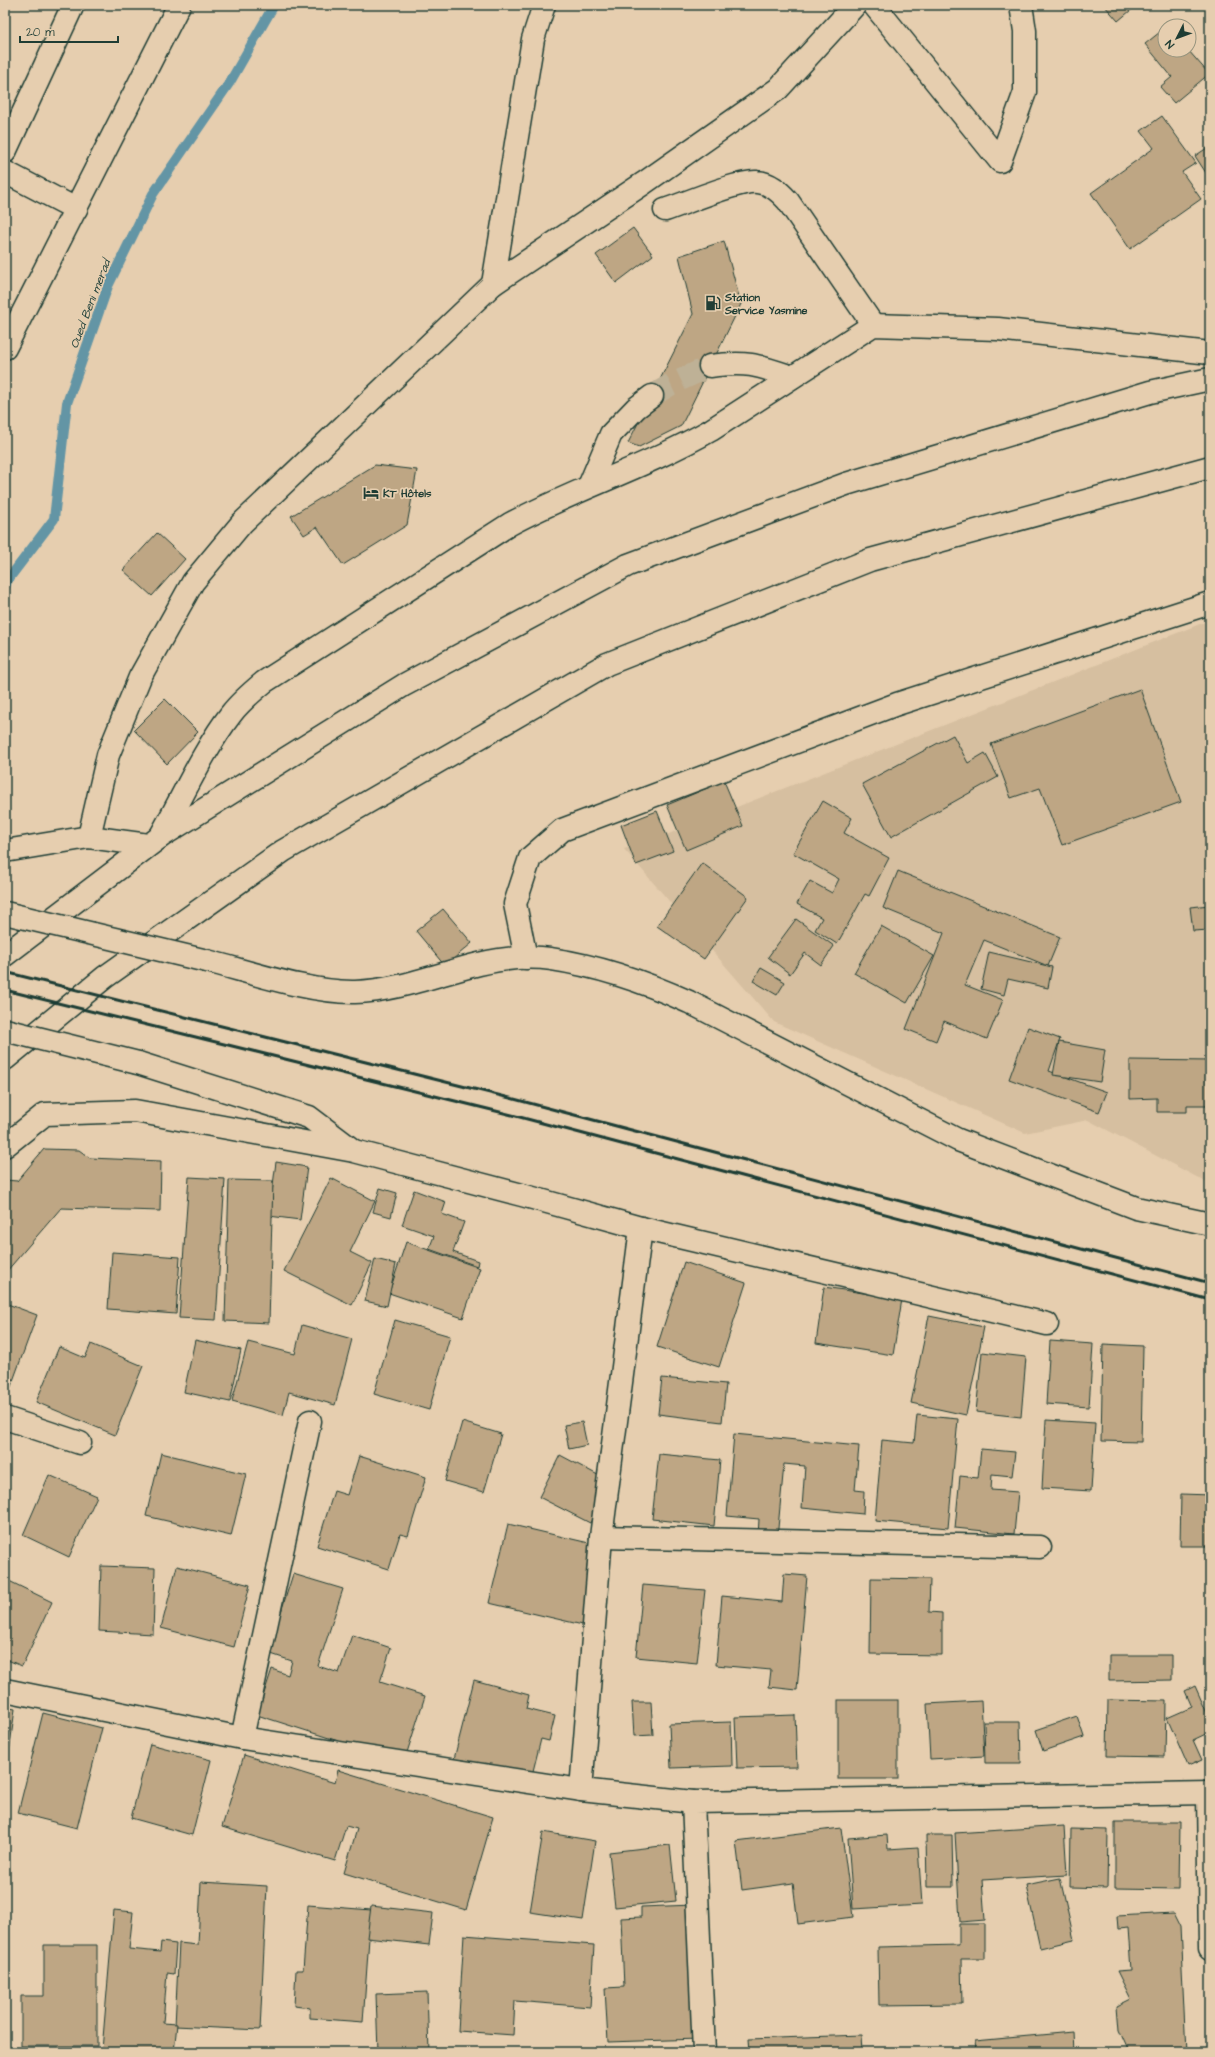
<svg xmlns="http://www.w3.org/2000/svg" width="1215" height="2057" font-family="'Architects Daughter',sans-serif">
  <rect width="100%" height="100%" fill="#e6ceaf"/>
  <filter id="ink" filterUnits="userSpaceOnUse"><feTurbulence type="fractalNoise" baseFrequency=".025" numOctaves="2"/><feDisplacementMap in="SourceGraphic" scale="8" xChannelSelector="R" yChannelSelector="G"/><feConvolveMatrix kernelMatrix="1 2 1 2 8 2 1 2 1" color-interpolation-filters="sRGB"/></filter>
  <g filter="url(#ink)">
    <polygon fill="#d6bfa0" points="1210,620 1210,1184 1088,1120 1025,1133 774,1022 624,849 666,835"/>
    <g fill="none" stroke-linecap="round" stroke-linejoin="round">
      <polyline stroke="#6395a5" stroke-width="10" points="5,587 7,581 54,519 67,403 108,286 153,194 230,82 274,5"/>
    </g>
    <g fill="#bea684" stroke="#1f3d34">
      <polygon points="1104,5 1137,5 1118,21"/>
      <polygon points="1165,28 1165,50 1188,50 1209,74 1174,103 1160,87 1172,77 1145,44"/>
      <polygon points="1162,116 1196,163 1182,172 1201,199 1130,249 1091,193 1154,148 1141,131"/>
      <polygon points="1210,146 1210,179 1195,156"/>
      <polygon points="633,228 653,255 616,283 596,255"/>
      <polygon points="724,241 741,304 681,426 639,447 628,443 693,314 679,256"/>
      <polygon points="375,465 417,470 407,525 343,565 317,527 304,535 291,516"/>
      <polygon points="157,533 185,559 152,596 123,570"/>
      <polygon points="1140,689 1181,802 1062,845 1040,788 1011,798 991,744"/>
      <polygon points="165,699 198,732 167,764 134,730"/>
      <polygon points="953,735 968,763 985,753 998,777 891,837 862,784"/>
      <polygon points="724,781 743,826 686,850 667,805"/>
      <polygon points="823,801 852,818 844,833 889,858 869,896 865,894 837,944 815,930 822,918 797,904 810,881 832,893 839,879 793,853"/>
      <polygon points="657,811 673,851 636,865 621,825"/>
      <polygon points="702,863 748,897 704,959 657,926"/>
      <polygon points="898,871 1060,937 1048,966 984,940 965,985 1003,1000 987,1039 944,1021 936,1041 906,1029 944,933 883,908"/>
      <polygon points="1210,905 1210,930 1193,931 1190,907"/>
      <polygon points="443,909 472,943 445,966 416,931"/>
      <polygon points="796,919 834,946 821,965 805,953 790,974 768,957"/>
      <polygon points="881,926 934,956 907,1003 854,973"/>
      <polygon points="989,952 1052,967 1048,988 1008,979 1004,995 981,989"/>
      <polygon points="761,968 785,982 777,995 753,981"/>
      <polygon points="1028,1027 1060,1039 1049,1071 1107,1092 1099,1112 1009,1079"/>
      <polygon points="1059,1042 1105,1050 1100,1082 1053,1075"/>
      <polygon points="1130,1060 1210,1061 1210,1105 1187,1105 1187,1112 1157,1112 1157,1098 1130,1099"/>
      <polygon points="44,1149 79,1150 90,1158 161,1161 160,1211 61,1208 6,1272 5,1180 17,1181"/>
      <polygon points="276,1162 307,1167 300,1220 269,1216"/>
      <polygon points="189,1177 225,1179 216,1320 179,1318"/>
      <polygon points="331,1178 375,1201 350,1252 372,1263 352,1305 284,1271"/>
      <polygon points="229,1180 273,1181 269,1323 225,1321"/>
      <polygon points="380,1188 397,1193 391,1217 373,1212"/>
      <polygon points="414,1190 446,1202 442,1214 464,1222 453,1252 478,1261 477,1266 429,1249 434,1236 402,1225"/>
      <polygon points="406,1242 480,1268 463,1318 389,1293"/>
      <polygon points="112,1252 180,1257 176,1314 108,1309"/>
      <polygon points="375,1259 396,1264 387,1306 365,1301"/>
      <polygon points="684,1262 746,1283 719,1367 657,1347"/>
      <polygon points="824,1287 902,1299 893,1355 816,1343"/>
      <polygon points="5,1303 37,1315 6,1400 5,1399"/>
      <polygon points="929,1316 984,1327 966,1415 911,1403"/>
      <polygon points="395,1320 450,1336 429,1410 374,1394"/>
      <polygon points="302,1325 352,1339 335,1405 289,1392 283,1415 232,1401 248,1342 295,1354"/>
      <polygon points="195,1340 241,1350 230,1402 184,1392"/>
      <polygon points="1050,1341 1093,1344 1089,1407 1046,1404"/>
      <polygon points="91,1344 143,1366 115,1435 36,1402 59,1347 85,1358"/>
      <polygon points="1103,1344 1143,1346 1141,1442 1101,1441"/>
      <polygon points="982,1352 1026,1357 1021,1417 976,1412"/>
      <polygon points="662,1378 726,1384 722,1422 658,1414"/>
      <polygon points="917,1415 958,1419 948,1528 875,1521 882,1440 914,1443"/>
      <polygon points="1046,1420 1095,1423 1091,1491 1042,1488"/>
      <polygon points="462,1422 501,1434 484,1492 445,1481"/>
      <polygon points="582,1422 587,1445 569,1449 564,1425"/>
      <polygon points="734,1434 859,1446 855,1490 864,1491 863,1514 802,1508 805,1466 784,1464 777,1539 758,1537 759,1519 727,1516"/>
      <polygon points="981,1449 1015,1452 1012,1476 992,1474 991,1490 1018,1492 1014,1534 955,1528 960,1476 978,1478"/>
      <polygon points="161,1453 246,1474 231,1536 146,1516"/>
      <polygon points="659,1454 720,1460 714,1526 652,1519"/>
      <polygon points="560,1455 611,1482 590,1523 539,1497"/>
      <polygon points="359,1456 426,1477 408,1536 400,1534 389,1569 317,1546 334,1491 347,1495"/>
      <polygon points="49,1475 97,1496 69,1557 23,1535"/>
      <polygon points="1181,1494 1210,1495 1210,1546 1180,1546"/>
      <polygon points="508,1524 606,1547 587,1626 489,1603"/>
      <polygon points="101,1566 155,1568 153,1634 99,1631"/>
      <polygon points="177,1566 250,1585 234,1647 161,1628"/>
      <polygon points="293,1574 343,1589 318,1666 339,1673 352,1635 391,1648 380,1682 425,1696 404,1762 257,1715 272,1669 288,1675 292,1661 268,1653"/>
      <polygon points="784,1574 807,1576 797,1690 769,1687 771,1670 716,1665 722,1596 782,1602"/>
      <polygon points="871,1578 930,1579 929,1612 942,1613 942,1655 870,1654"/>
      <polygon points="5,1579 52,1602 22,1666 5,1659"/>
      <polygon points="643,1585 705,1590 697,1663 636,1657"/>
      <polygon points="1109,1655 1172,1655 1172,1680 1109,1681"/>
      <polygon points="474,1680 529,1695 526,1709 555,1716 549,1741 541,1739 530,1783 453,1763"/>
      <polygon points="1195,1686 1210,1720 1210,1732 1193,1740 1202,1760 1188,1766 1167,1718 1192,1707 1185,1691"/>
      <rect x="838" y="1700" width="60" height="79"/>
      <polygon points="1108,1700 1166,1701 1165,1757 1107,1756"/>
      <polygon points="981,1701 984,1756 930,1759 927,1704"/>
      <polygon points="632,1702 651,1702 653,1735 634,1736"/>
      <polygon points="5,1707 15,1709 5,1781"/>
      <polygon points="43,1713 102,1728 77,1828 18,1813"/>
      <polygon points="795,1715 797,1767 737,1768 735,1717"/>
      <polygon points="1077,1716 1084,1737 1043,1751 1036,1730"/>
      <polygon points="731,1722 732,1766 671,1768 669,1724"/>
      <polygon points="984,1722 1020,1722 1021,1763 985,1763"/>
      <polygon points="150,1744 211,1760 192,1835 131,1818"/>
      <polygon points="244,1755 335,1783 338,1770 493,1817 466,1910 344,1873 357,1829 346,1826 335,1861 222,1827"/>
      <polygon points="1115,1822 1180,1822 1179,1889 1115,1888"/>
      <polygon points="1064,1826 1067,1875 982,1880 985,1920 960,1922 955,1833"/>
      <polygon points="841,1828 853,1917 798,1924 793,1883 742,1890 736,1841"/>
      <polygon points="1071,1829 1108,1830 1107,1888 1070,1887"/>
      <polygon points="543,1832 595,1841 583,1920 530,1912"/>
      <polygon points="887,1835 888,1849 918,1847 922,1905 853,1909 848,1838"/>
      <polygon points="926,1835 952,1835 953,1887 927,1887"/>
      <polygon points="670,1845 676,1901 615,1907 609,1852"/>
      <polygon points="1060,1878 1074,1940 1040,1948 1026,1885"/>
      <polygon points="201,1882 267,1886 260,2030 175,2026 179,1943 198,1945"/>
      <polygon points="308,1905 371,1910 363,2022 310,2018 310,2008 294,2006 296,1970 303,1970"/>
      <polygon points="694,1905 699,2039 608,2042 605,1988 624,1987 621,1918 641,1917 641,1907"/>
      <polygon points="371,1906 433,1913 429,1945 367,1938"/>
      <polygon points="114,1910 133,1912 129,1949 160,1952 161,1942 176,1944 174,1974 167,1973 163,2023 177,2024 174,2052 126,2052 102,2050"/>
      <polygon points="1173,1913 1180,1927 1186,2052 1129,2052 1119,2030 1117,2006 1131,1999 1117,1971 1131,1970 1128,1928 1118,1929 1117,1916"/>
      <polygon points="959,1924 985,1924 985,1959 961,1959 962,2004 879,2005 878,1947 959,1945"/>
      <polygon points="464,1935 594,1945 590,2007 515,2001 513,2035 458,2031"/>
      <polygon points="44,1945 97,1945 97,2046 21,2046 21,1996 44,1996"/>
      <polygon points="427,1992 429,2052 378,2052 376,1994"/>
      <polygon points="1073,2032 1074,2052 976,2052 975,2041"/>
      <polygon points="861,2035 862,2052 750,2052 749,2039"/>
    </g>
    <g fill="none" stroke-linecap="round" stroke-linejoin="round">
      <polyline stroke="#beb196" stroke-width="22" stroke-dasharray="22 11" stroke-linecap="butt" points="652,396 670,385 710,366"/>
      <defs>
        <g id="minor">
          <polyline points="874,5 1000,161 1025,92 1025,31 1021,5"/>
          <polyline points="5,152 73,5"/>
          <polyline points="5,172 76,209"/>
          <path d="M665,210C684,204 739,180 757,182C770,183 779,191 788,201L873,325"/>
          <polyline points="493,284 533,39 544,5"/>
          <polyline points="5,348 179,5"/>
          <path d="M710,366C747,361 757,365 792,377"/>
          <polyline points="589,486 611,434 636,408 652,396"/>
          <polyline points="89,837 108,755 140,677 193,582 242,523 493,284 644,183 778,89 855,5"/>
          <path d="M160,837C182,798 204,749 231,714C240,702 252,692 264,682L510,524C575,489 646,467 711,430L873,325L998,329L1210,353"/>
          <polyline points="5,851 89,837 148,845"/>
          <polyline points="526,958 515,904 530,858 562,830 897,704 1210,603"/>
          <path d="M207,961C250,972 311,993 355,992C397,991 438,974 479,964C501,959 527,955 551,959C598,966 645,982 689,1002L958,1140L1136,1208L1210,1224"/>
          <polyline points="138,1063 309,1117 350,1148"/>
          <polyline points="5,1146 45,1114 135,1111 354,1151 522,1195 641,1228 1047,1324"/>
          <polyline points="5,1418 80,1443"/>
          <polyline points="310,1421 242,1738 581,1790 693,1802"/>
          <polyline points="601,1537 1040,1547"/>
          <polyline points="5,1690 242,1738"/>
          <polyline points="581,1790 601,1537 641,1228"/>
          <polyline points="1208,1793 1210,1949"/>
          <polyline points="704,2052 693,1802 1210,1793"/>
        </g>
        <g id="highway">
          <polyline points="5,955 160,837 404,685 628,565 846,484 1150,392 1210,379"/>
          <polyline points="5,1059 105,977 283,851 607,664 870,560 1210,467"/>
        </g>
      </defs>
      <use href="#minor" stroke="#1f3d34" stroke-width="25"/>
      <use href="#highway" stroke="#1f3d34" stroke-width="25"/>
      <use href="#minor" stroke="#e6ceaf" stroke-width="22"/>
      <use href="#highway" stroke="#e6ceaf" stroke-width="22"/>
      <g stroke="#1f3d34" stroke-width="3">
        <polyline points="5,972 514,1099 1210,1283"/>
        <polyline points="5,990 512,1115 1210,1300"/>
      </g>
      <defs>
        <g id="minor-bridge">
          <polyline points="5,913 207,961"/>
          <polyline points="5,1030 138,1063"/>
        </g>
      </defs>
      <use href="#minor-bridge" stroke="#1f3d34" stroke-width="25" stroke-linecap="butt"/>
      <use href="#minor-bridge" stroke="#e6ceaf" stroke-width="22"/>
    </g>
  </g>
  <defs>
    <symbol id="fuel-bare" viewBox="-9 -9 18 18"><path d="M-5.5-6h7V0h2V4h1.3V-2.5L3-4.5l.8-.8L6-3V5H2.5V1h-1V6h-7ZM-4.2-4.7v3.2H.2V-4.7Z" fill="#1f3d34" stroke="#e6ceaf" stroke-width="2.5" paint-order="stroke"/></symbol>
    <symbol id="hotel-bare" viewBox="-9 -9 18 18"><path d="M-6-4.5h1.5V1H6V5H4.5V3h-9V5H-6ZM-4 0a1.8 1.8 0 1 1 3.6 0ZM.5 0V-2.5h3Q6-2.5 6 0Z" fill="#1f3d34" stroke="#e6ceaf" stroke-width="2.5" paint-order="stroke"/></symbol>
  </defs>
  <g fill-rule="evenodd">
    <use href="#fuel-bare" x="702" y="292" width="22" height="22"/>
    <use href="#hotel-bare" x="360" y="482" width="22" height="22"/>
  </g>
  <g text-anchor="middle" stroke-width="3.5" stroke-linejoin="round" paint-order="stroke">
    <g font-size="11" font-weight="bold" fill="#1f3d34" stroke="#e6ceaf" text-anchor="start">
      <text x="725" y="301">Station<tspan x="725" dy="13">Service Yasmine</tspan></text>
      <text x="383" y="497">KT Hôtels</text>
    </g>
    <g font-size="12" font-style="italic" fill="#25443d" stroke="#e6ceaf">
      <text transform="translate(90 304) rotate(-69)" y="4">Oued Beni merad</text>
    </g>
  </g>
  <rect width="1215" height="2057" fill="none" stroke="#e6ceaf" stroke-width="20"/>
  <rect x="10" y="10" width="1195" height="2037" fill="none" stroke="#1f3d34" stroke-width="1.5" filter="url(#ink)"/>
  <g transform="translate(1177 38) rotate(228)"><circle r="19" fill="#e6ceaf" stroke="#96947e"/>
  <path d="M0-3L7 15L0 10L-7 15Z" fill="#1f3d34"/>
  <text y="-6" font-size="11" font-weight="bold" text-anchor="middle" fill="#1f3d34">N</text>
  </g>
  <path d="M20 36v6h98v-6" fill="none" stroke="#1f3d34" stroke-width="2"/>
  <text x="26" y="36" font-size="12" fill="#1f3d34" stroke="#e6ceaf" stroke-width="3" paint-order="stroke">20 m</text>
</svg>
